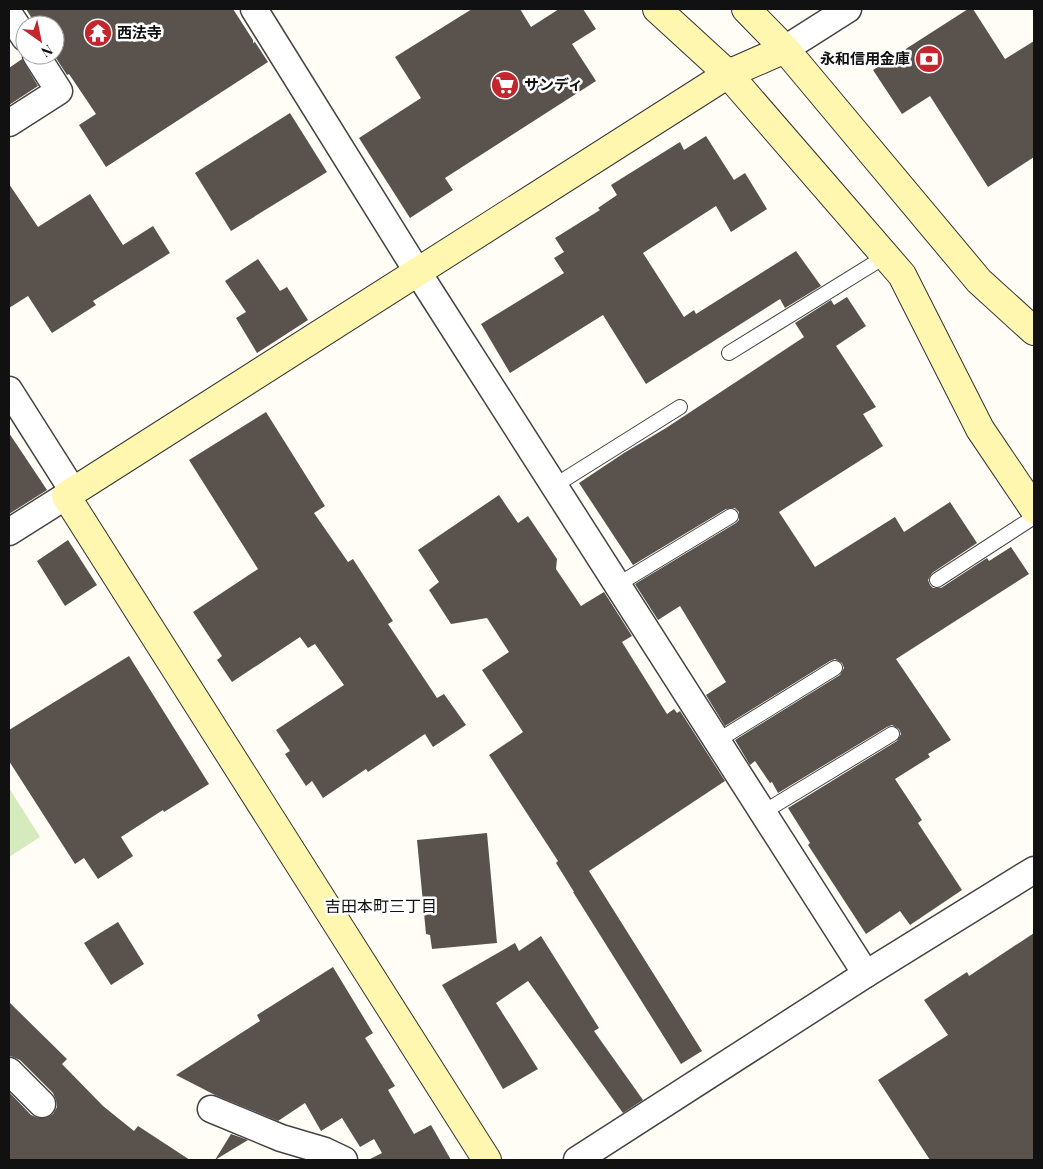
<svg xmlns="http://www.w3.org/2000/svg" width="1043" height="1169" font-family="'Playfair Display','Noto Sans JP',serif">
  <rect width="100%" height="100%" fill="#fffdf5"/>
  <polygon fill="#d5ebbd" points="9,788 40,837 9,857"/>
  <g fill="#5a524d">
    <polygon points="26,9 233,9 253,40 253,43 255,42 268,62 106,167 79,125 96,114 69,74 67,75 54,55 55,25 36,25"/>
    <polygon points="472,9 520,9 531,27 559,9 583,9 596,29 572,44 596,81 445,178 453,190 410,218 359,138 421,98 395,57"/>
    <polygon points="968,9 973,9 1005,59 1034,41 1034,157 988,187 930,96 902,114 873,70"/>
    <polygon points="22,59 38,86 9,105 9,68"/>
    <polygon points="290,113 327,172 231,231 195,173"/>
    <polygon points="706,136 734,180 745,173 767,209 731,232 716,206 643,253 684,317 694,310 696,314 796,251 821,286 785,308 780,299 646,384 603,315 510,373 481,324 564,273 554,258 564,252 555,238 600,210 598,208 617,195 611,185 680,142 684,150"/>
    <polygon points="9,184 38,227 90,194 123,245 153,226 170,253 93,301 96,305 52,333 28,296 9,308"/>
    <polygon points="258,259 280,291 287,287 308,320 257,353 236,318 246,312 225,281"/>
    <polygon points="847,297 866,326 836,346 876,407 863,414 883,446 779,512 815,567 895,517 904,532 950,502 977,543 932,573 928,580 930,585 933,588 941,588 987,558 989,561 1011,547 1029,574 896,659 951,740 928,754 930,757 895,779 922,820 918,823 962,890 910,925 900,911 866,934 808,845 810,843 788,808 897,741 901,734 899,729 892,725 887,727 778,793 772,782 770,783 755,761 750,765 735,740 840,675 844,668 842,663 835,659 830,661 725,726 706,695 726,682 680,606 658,620 635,584 736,523 739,520 739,512 735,508 726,509 633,565 579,483 624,453 666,428 804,337 795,323 831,300 834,305"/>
    <polygon points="266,412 325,506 314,513 348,562 353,559 393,621 388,624 437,698 444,694 466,725 433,747 425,734 368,772 366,769 323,798 312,781 306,786 285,754 290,751 276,730 344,685 315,644 308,648 300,637 232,682 217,660 222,656 193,612 258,569 189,460"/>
    <polygon points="9,433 47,490 9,514"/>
    <polygon points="499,495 518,523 528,516 557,559 556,569 581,606 604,592 632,636 622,642 667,714 674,709 677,713 680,711 725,781 589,871 702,1051 681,1064 573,892 574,892 556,863 558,861 489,755 523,732 482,670 509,652 487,618 451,624 429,590 439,582 418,550"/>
    <polygon points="68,540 97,585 65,606 37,561"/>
    <polygon points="129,656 209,784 164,812 163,810 121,837 133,856 98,879 84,858 75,864 9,761 9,730"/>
    <polygon points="487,833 497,943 432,949 430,935 426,934 417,840"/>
    <polygon points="118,922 144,964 111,985 84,943"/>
    <polygon points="1034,933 1034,1160 930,1160 878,1080 948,1035 924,1000 967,972 969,976"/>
    <polygon points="541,936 599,1028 594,1031 643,1100 623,1113 528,981 496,1003 538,1069 503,1089 442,985 515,943 519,951"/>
    <polygon points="333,967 373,1033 365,1038 395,1086 388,1090 414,1134 431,1125 451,1160 368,1160 382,1153 374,1139 360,1147 342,1118 321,1131 305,1103 278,1121 215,1095 176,1075 260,1021 257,1015"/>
    <polygon points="9,1002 67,1059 62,1064 103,1106 134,1131 138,1126 190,1160 9,1160 9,1092 31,1115 38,1118 46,1118 53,1114 57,1107 56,1100 53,1093 20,1060 13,1057 9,1056"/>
    <polygon points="231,1134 248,1140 215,1160"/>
  </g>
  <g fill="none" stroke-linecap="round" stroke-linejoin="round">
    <defs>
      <g id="lane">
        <polyline points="729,353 886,256"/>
        <polyline points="554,486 680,407"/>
        <polyline points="937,580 1034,517"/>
        <polyline points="617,585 731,516"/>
        <polyline points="717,741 835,668"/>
        <polyline points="762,813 892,734"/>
      </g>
      <g id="street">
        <polyline points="254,9 417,271 866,974"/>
        <polyline points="9,14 25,38"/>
        <polyline points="785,49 848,9"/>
        <polyline points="9,123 59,91 36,55"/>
        <polyline points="9,390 73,491"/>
        <polyline points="9,532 66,496"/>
        <polyline points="9,1071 42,1104"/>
        <polyline points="211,1109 281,1138 325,1151 344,1160"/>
        <polyline points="577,1160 866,974 1034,870"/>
      </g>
      <g id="secondary">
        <polyline points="657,9 728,74 902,275 980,429 1034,509"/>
        <polyline points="746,9 785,49 979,281 1034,331"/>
        <polyline points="487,1160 66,496 728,74 785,49"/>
      </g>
    </defs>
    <use href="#lane" stroke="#444" stroke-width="16"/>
    <use href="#street" stroke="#444" stroke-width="29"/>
    <use href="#secondary" stroke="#333" stroke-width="30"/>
    <use href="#lane" stroke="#fff" stroke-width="14"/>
    <use href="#street" stroke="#fff" stroke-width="26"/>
    <use href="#secondary" stroke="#fff6b0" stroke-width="28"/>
  </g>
  <defs>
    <symbol id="temple-disc" viewBox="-11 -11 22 22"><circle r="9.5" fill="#c4262e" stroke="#fff"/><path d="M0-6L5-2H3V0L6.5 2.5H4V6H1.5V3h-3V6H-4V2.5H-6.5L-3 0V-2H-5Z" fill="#fff"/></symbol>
    <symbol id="bank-disc" viewBox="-11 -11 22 22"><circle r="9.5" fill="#c4262e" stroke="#fff"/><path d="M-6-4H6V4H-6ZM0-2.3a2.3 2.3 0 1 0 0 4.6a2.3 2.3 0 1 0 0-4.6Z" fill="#fff"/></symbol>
    <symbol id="supermarket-disc" viewBox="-11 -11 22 22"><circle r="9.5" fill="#c4262e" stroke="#fff"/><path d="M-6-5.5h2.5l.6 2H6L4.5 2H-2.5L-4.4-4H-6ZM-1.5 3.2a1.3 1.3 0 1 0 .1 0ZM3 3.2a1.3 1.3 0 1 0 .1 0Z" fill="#fff"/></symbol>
  </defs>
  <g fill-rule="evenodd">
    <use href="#temple-disc" x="82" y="17" width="32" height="32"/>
    <use href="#bank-disc" x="913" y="43" width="32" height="32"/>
    <use href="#supermarket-disc" x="489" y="69" width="32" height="32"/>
  </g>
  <g text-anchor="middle" stroke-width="5" stroke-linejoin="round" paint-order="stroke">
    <g font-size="15" font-weight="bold" fill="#111" stroke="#fff" text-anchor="start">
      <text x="117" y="38">西法寺</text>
      <text x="910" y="64" text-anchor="end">永和信用金庫</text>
      <text x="524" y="90">サンディ</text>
    </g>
    <g font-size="16" fill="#111" stroke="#fff">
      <text x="381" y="912">吉田本町三丁目</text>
    </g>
  </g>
  <rect width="1043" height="1169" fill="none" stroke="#111111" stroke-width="20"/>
  <g transform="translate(40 40) rotate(147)"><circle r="24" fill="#ffffff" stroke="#a0a0a0"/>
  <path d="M0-4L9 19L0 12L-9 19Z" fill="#c4262e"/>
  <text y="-8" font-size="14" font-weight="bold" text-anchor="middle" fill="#111111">N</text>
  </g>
</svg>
